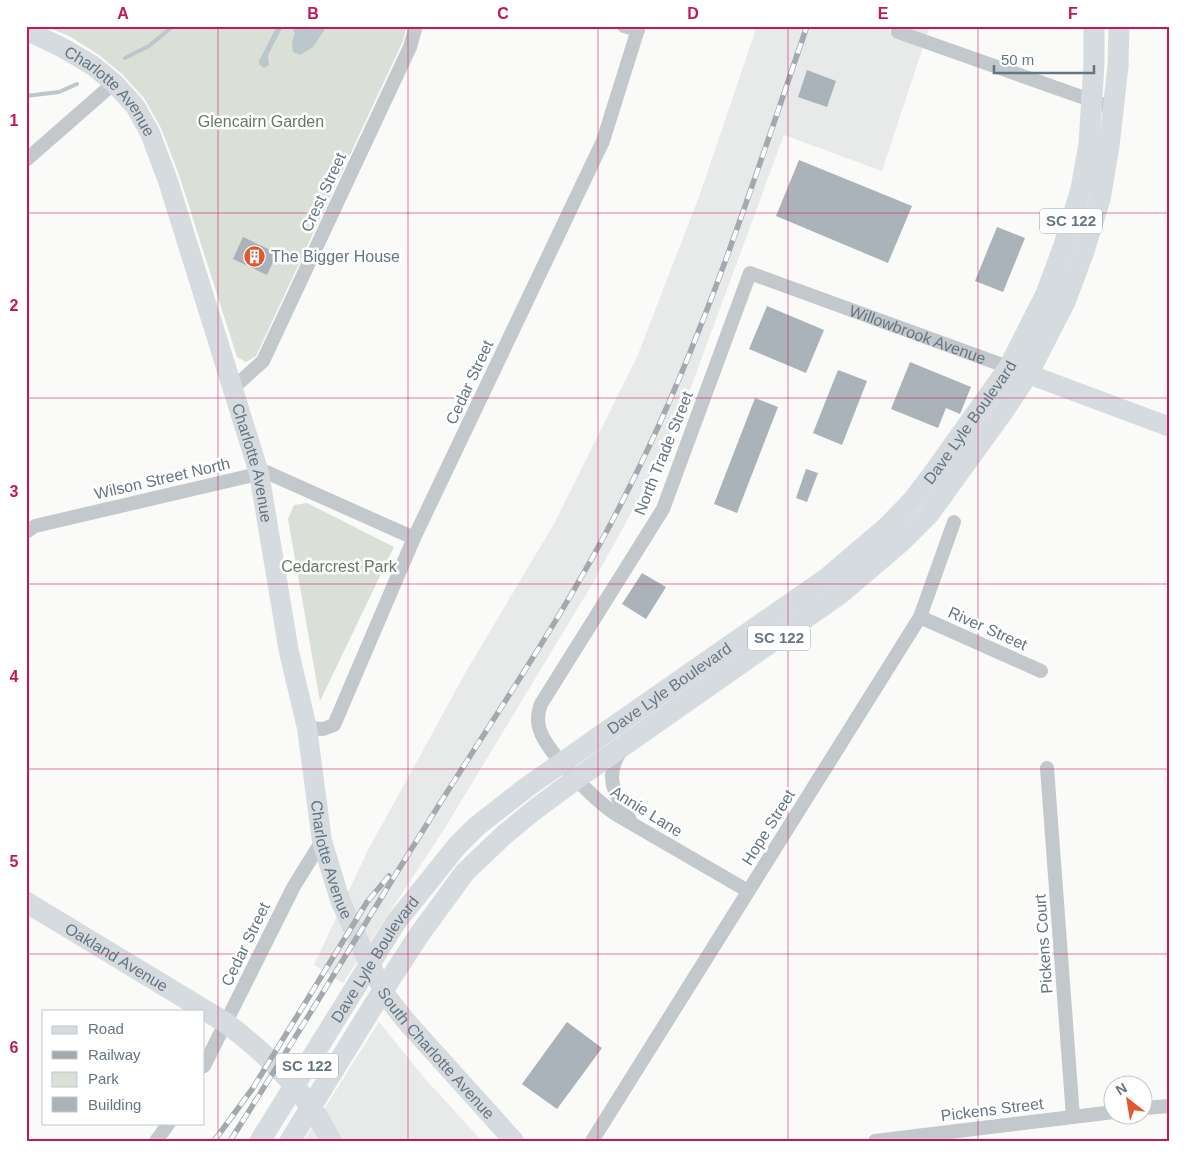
<svg xmlns="http://www.w3.org/2000/svg" width="1196" height="1167" font-family="Helvetica,sans-serif">
  <rect width="100%" height="100%" fill="#fafaf8"/>
  <g fill="#e8e9e9">
    <polygon points="757,26 930,26 882,171 784,135 691,387 654,471 590,588 443,831 343,983 314,965 367,852 467,670 555,522 637,357 700,194"/>
    <polygon points="379,1022 426,1080 482,1141 304,1141"/>
  </g>
  <g fill="#dadfd7">
    <polygon points="45,26 407,26 403,41 256,356 246,362 237,357 179,175 161,128 144,98 122,74 99,55 69,36"/>
    <polygon points="307,503 394,547 320,701 288,519 294,505"/>
  </g>
  <g fill="#bbc7cb">
    <polygon points="277,26 286,26 281,30 268,55 269,65 264,68 259,64 259,61"/>
    <polygon points="287,26 327,26 313,47 300,55 293,52 292,42 295,34 293,29"/>
  </g>
  <g fill="none" stroke-linecap="round" stroke-linejoin="round">
    <g stroke="#bbc7cb" stroke-width="4">
      <polyline points="125,58 149,46 173,26"/>
      <polyline points="26,96 59,92 77,84"/>
    </g>
  </g>
  <g fill="#aab3b9">
    <polygon points="807,70 836,81 827,107 798,97"/>
    <polygon points="799,160 912,206 888,263 776,216"/>
    <polygon points="997,227 1025,238 1003,292 975,281"/>
    <polygon points="243,237 277,253 267,275 233,259"/>
    <polygon points="767,306 824,330 806,373 749,349"/>
    <polygon points="910,362 971,387 960,414 946,408 938,428 891,409"/>
    <polygon points="838,370 867,381 842,445 813,433"/>
    <polygon points="755,398 778,407 737,513 714,504"/>
    <polygon points="806,469 818,473 807,502 796,498"/>
    <polygon points="642,573 666,587 646,619 622,604"/>
    <polygon points="567,1022 602,1048 557,1109 522,1084"/>
  </g>
  <g fill="none" stroke-linecap="round" stroke-linejoin="round">
    <g stroke="#c3c8cc" stroke-width="14">
      <polyline points="624,26 638,30"/>
      <polyline points="898,32 1113,108"/>
      <polyline points="26,160 114,83"/>
      <polyline points="232,389 263,361 410,47 416,26"/>
      <polyline points="26,532 35,526 266,472 414,538"/>
      <polyline points="920,617 1041,671"/>
      <polyline points="307,728 323,729 334,725 414,538 603,141 639,26"/>
      <path d="M621,751C602,777 617,798 631,822"/>
      <polyline points="1047,768 1073,1117"/>
      <path id="s1" d="M748,891L617,815C596,801 545,752 539,727C537,719 538,712 541,704L663,509L750,273L1016,370"/>
      <polyline points="204,1066 294,886 322,841"/>
      <polyline points="1144,1108 1170,1106"/>
      <polyline points="156,1141 169,1123"/>
      <polyline points="592,1141 920,617 954,522"/>
      <polyline points="875,1141 1114,1112"/>
    </g>
    <g stroke="#d6dbdf" stroke-width="20">
      <path id="s2" d="M26,30L63,48L92,65L114,83L135,106L150,133L168,181L259,473L289,652L307,728L322,841L340,900L367,959L387,997L405,1020L514,1141"/>
      <polyline points="1028,374 1170,427"/>
    </g>
    <g stroke="#d6dbdf" stroke-width="21">
      <path id="s3" d="M26,902L226,1023C269,1056 307,1092 331,1141"/>
      <path id="s4" d="M260,1141L396,922L457,846L477,826L527,787L827,578L887,527L913,500L932,475L1009,367L1046,294L1064,245L1081,189L1089,144L1094,64V26"/>
      <polyline points="290,1141 373,1006 419,935 465,872 504,835 533,811 576,779 840,594 901,542 929,514 1005,409 1028,374 1065,302 1084,251 1100,199 1109,146 1118,66 1119,26"/>
    </g>
    <defs>
      <g id="rail">
        <polyline points="214,1141 253,1088 367,902 389,876"/>
        <path d="M230,1141C303,1027 372,911 444,797C506,699 572,602 624,498C701,347 752,186 807,26"/>
      </g>
    </defs>
    <use href="#rail" stroke="#a2aab0" stroke-width="5.5"/>
    <use href="#rail" stroke="#fff" stroke-width="4" stroke-dasharray="11" stroke-linecap="butt"/>
  </g>
  <path fill="none" stroke="#c2185b" stroke-width="1" stroke-opacity="0.55" d="M218,26V1141M408,26V1141M598,26V1141M788,26V1141M978,26V1141M26,213H1170M26,398H1170M26,584H1170M26,769H1170M26,954H1170"/>
  <defs>
    <symbol id="building-disc" viewBox="-11 -11 22 22"><circle r="9.5" fill="#e4572e" stroke="#fff"/><path d="M-4-6H4V6H1V3H-1V6H-4ZM-2.5-4.3h1.7v1.8h-1.7ZM.8-4.3h1.7v1.8H.8ZM-2.5-1h1.7V.8h-1.7ZM.8-1h1.7V.8H.8Z" fill="#fff"/></symbol>
  </defs>
  <g fill-rule="evenodd">
    <use href="#building-disc" x="242" y="244" width="25" height="25"/>
  </g>
  <g text-anchor="middle" stroke-width="5" stroke-linejoin="round" paint-order="stroke">
    <g fill="#fff" stroke="#939fa8" stroke-width="1">
      <rect x="1040" y="208.5" width="62" height="25" rx="4"/>
      <rect x="748" y="625.5" width="62" height="25" rx="4"/>
      <rect x="276" y="1053.5" width="62" height="25" rx="4"/>
    </g>
    <g font-size="15" font-weight="bold" fill="#657683">
      <text x="1071" y="226">SC 122</text>
      <text x="779" y="643">SC 122</text>
      <text x="307" y="1071">SC 122</text>
    </g>
    <g font-size="16" fill="#657683" stroke="#fff">
      <text dy="6" stroke="none"><textPath href="#s2" startOffset="106">Charlotte Avenue</textPath></text>
      <text transform="translate(323 192) rotate(-65)" y="6">Crest Street</text>
      <text dy="6" stroke="none"><textPath href="#s1" startOffset="954">Willowbrook Avenue</textPath></text>
      <text transform="translate(469 382) rotate(-65)" y="6">Cedar Street</text>
      <text dy="6" stroke="none"><textPath href="#s4" startOffset="1025">Dave Lyle Boulevard</textPath></text>
      <text transform="translate(663 453) rotate(-68)" y="6">North Trade Street</text>
      <text dy="6" stroke="none"><textPath href="#s2" startOffset="511">Charlotte Avenue</textPath></text>
      <text transform="translate(162 478) rotate(-13)" y="6">Wilson Street North</text>
      <text transform="translate(988 628) rotate(24)" y="6">River Street</text>
      <text dy="6" stroke="none"><textPath href="#s4" startOffset="620">Dave Lyle Boulevard</textPath></text>
      <text transform="translate(647 811) rotate(32)" y="6">Annie Lane</text>
      <text transform="translate(768 827) rotate(-58)" y="6">Hope Street</text>
      <text dy="6" stroke="none"><textPath href="#s2" startOffset="916">Charlotte Avenue</textPath></text>
      <text transform="translate(245 944) rotate(-64)" y="6">Cedar Street</text>
      <text transform="translate(1043 944) rotate(-94)" y="6">Pickens Court</text>
      <text dy="6" stroke="none"><textPath href="#s3" startOffset="106">Oakland Avenue</textPath></text>
      <text dy="6" stroke="none"><textPath href="#s4" startOffset="215">Dave Lyle Boulevard</textPath></text>
      <text dy="6" stroke="none"><textPath href="#s2" startOffset="1140">South Charlotte Avenue</textPath></text>
      <text transform="translate(992 1109) rotate(-7)" y="6">Pickens Street</text>
    </g>
    <g font-size="16" fill="#687a64" stroke="#fff">
      <text x="261" y="127">Glencairn Garden</text>
      <text x="339" y="572">Cedarcrest Park</text>
    </g>
    <g font-size="16" fill="#657683" stroke="#fff" text-anchor="start">
      <text x="271" y="262">The Bigger House</text>
    </g>
  </g>
  <rect width="1196" height="1167" fill="none" stroke="#ffffff" stroke-width="55"/>
  <rect x="42" y="1010" width="162" height="115" fill="#ffffff" stroke="#c1c8cd"/>
  <rect x="52" y="1026" width="25" height="8" fill="#d6dbdf" stroke="#c1c8cd"/>
  <text x="88" y="1034" font-size="15" fill="#657683">Road</text>
  <rect x="52" y="1051" width="25" height="8" fill="#a2aab0" stroke="#c1c8cd"/>
  <text x="88" y="1060" font-size="15" fill="#657683">Railway</text>
  <rect x="52" y="1072" width="25" height="15" fill="#dadfd7" stroke="#c1c8cd"/>
  <text x="88" y="1084" font-size="15" fill="#657683">Park</text>
  <rect x="52" y="1097" width="25" height="15" fill="#aab3b9" stroke="#c1c8cd"/>
  <text x="88" y="1110" font-size="15" fill="#657683">Building</text>
  <g transform="translate(1128 1100) rotate(329)"><circle r="24" fill="#ffffff" stroke="#c1c8cd"/>
  <path d="M0-4L9 19L0 12L-9 19Z" fill="#e4572e"/>
  <text y="-8" font-size="14" font-weight="bold" text-anchor="middle" fill="#657683">N</text>
  </g>
  <path d="M994 65v8h100v-8" fill="none" stroke="#657683" stroke-width="2.5"/>
  <text x="1001" y="65" font-size="15" fill="#657683" stroke="#ffffff" stroke-width="4" paint-order="stroke">50 m</text>
  <rect x="28" y="28" width="1140" height="1112" fill="none" stroke="#c2185b" stroke-width="2"/>
  <g font-size="16" text-anchor="middle" font-weight="bold" fill="#c2185b">
    <text x="123" y="19">A</text>
    <text x="313" y="19">B</text>
    <text x="503" y="19">C</text>
    <text x="693" y="19">D</text>
    <text x="883" y="19">E</text>
    <text x="1073" y="19">F</text>
    <text x="14" y="126">1</text>
    <text x="14" y="311">2</text>
    <text x="14" y="497">3</text>
    <text x="14" y="682">4</text>
    <text x="14" y="867">5</text>
    <text x="14" y="1053">6</text>
  </g>
</svg>
